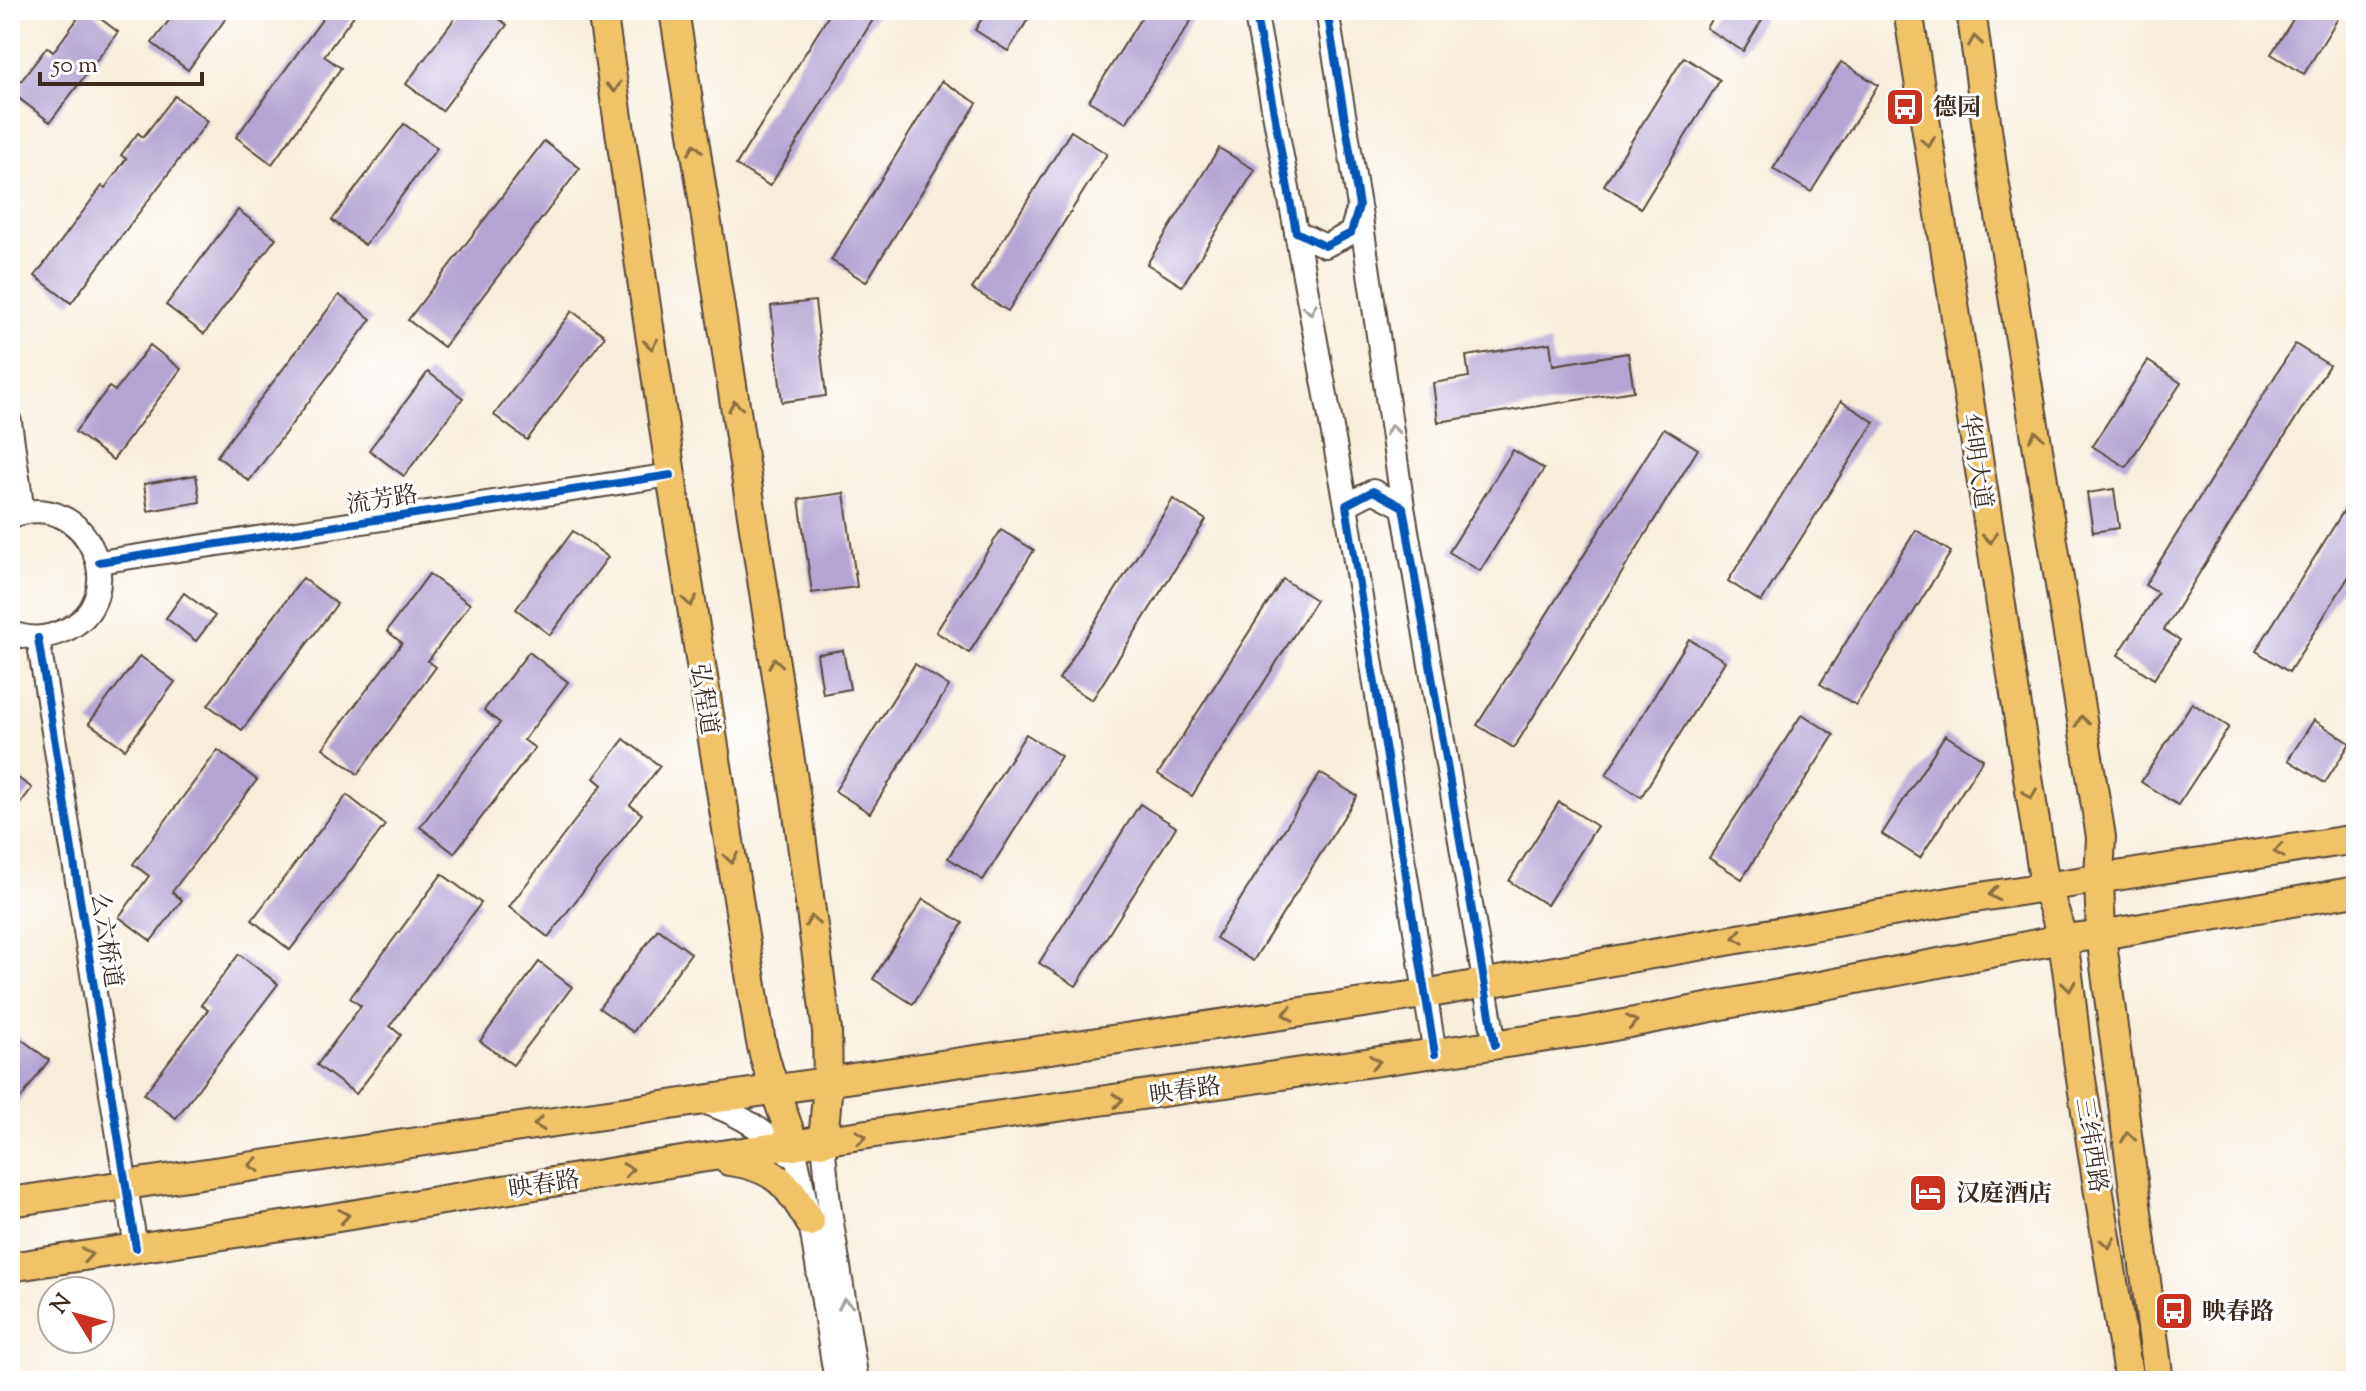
<svg xmlns="http://www.w3.org/2000/svg" width="2366" height="1391" font-family="'Sorts Mill Goudy','Noto Serif SC',serif">
  <rect width="100%" height="100%" fill="#fff"/>
  <filter id="ink" filterUnits="userSpaceOnUse"><feTurbulence type="fractalNoise" baseFrequency=".0125" numOctaves="2"/><feDisplacementMap in="SourceGraphic" scale="16" xChannelSelector="R" yChannelSelector="G"/><feConvolveMatrix kernelMatrix="1 2 1 2 8 2 1 2 1" color-interpolation-filters="sRGB"/></filter>
  <filter id="wash" filterUnits="userSpaceOnUse"><feTurbulence type="fractalNoise" baseFrequency=".006" numOctaves="4" result="noise"/><feDisplacementMap in="SourceGraphic" scale="32" xChannelSelector="R" yChannelSelector="G"/><feGaussianBlur stdDeviation="1.8" result="paint"/><feColorMatrix in="noise" values="0 0 0 0 0 0 0 0 0 0 0 0 0 0 0 0 0 1.4 0 .05"/><feComposite in="paint" operator="in"/></filter>
  <g filter="url(#wash)">
    <rect width="100%" height="100%" fill="#f7eddb"/>
    <g id="blocks">
      <g fill="#b3a4d3">
        <polygon points="84,10 89,10 118,32 50,122 12,93 47,47 53,52"/>
        <polygon points="177,10 232,10 188,70 152,43"/>
        <polygon points="329,10 358,10 324,56 341,68 272,164 236,137"/>
        <polygon points="461,10 503,10 498,18 507,25 442,111 406,84"/>
        <polygon points="832,10 879,10 770,186 736,165"/>
        <polygon points="987,10 1034,10 1008,51 975,30"/>
        <polygon points="1146,10 1198,10 1126,123 1089,101"/>
        <polygon points="1717,10 1768,10 1743,51 1706,28"/>
        <polygon points="2299,10 2343,10 2304,74 2271,54"/>
        <polygon points="1684,57 1720,80 1641,208 1604,185"/>
        <polygon points="1841,62 1878,85 1811,192 1773,169"/>
        <polygon points="942,81 977,103 866,282 831,260"/>
        <polygon points="175,96 208,121 71,303 35,276 102,186 105,188 126,159 121,155 138,133 143,137"/>
        <polygon points="404,124 437,148 365,245 332,220"/>
        <polygon points="1071,131 1107,154 1008,311 972,289"/>
        <polygon points="544,141 580,168 444,347 408,320"/>
        <polygon points="1219,148 1255,170 1182,286 1147,264"/>
        <polygon points="238,210 276,238 204,334 166,305"/>
        <polygon points="339,295 371,319 249,481 217,456"/>
        <polygon points="815,301 826,396 782,402 771,306"/>
        <polygon points="572,311 605,336 527,440 494,415"/>
        <polygon points="1550,343 1553,365 1628,353 1634,391 1438,422 1433,383 1469,377 1466,356"/>
        <polygon points="2295,344 2329,365 2164,630 2180,640 2154,679 2118,655 2158,593 2145,585"/>
        <polygon points="150,345 181,369 113,460 75,432 109,387 115,391"/>
        <polygon points="2148,361 2181,383 2126,467 2092,446"/>
        <polygon points="428,372 463,398 404,476 369,450"/>
        <polygon points="1841,401 1874,422 1761,602 1728,581"/>
        <polygon points="1664,428 1698,449 1514,748 1477,725"/>
        <polygon points="1513,450 1544,469 1480,571 1449,552"/>
        <polygon points="196,475 200,502 148,511 144,484"/>
        <polygon points="2114,489 2119,528 2093,532 2087,493"/>
        <polygon points="2356,491 2356,565 2289,672 2256,651"/>
        <polygon points="844,493 857,587 812,593 799,499"/>
        <polygon points="1173,499 1206,520 1092,700 1059,679"/>
        <polygon points="1001,530 1034,550 969,653 936,632"/>
        <polygon points="1916,530 1951,552 1856,705 1820,684"/>
        <polygon points="573,531 608,557 550,635 516,609"/>
        <polygon points="429,574 470,604 428,661 436,667 358,774 323,748 402,643 387,631"/>
        <polygon points="303,578 337,604 242,730 208,705"/>
        <polygon points="1283,579 1316,600 1192,796 1158,774"/>
        <polygon points="184,593 215,616 196,641 166,618"/>
        <polygon points="1689,639 1725,661 1641,797 1606,775"/>
        <polygon points="843,650 850,689 823,694 817,654"/>
        <polygon points="529,652 568,682 524,740 535,748 454,853 420,827 500,723 484,710"/>
        <polygon points="140,656 175,682 125,749 89,723"/>
        <polygon points="915,664 949,686 870,813 835,791"/>
        <polygon points="2192,703 2229,727 2178,805 2141,782"/>
        <polygon points="1802,714 1834,735 1742,879 1709,858"/>
        <polygon points="2314,720 2350,743 2325,783 2288,760"/>
        <polygon points="1026,734 1061,756 983,880 948,858"/>
        <polygon points="1945,735 1983,759 1920,858 1882,834"/>
        <polygon points="624,739 660,766 630,805 642,814 548,937 509,907 602,785 594,778"/>
        <polygon points="218,750 257,780 172,892 182,900 151,941 119,917 149,876 133,864"/>
        <polygon points="10,772 32,788 10,817"/>
        <polygon points="1320,773 1357,796 1253,961 1216,938"/>
        <polygon points="347,795 385,825 290,950 252,920"/>
        <polygon points="1559,802 1597,826 1547,905 1509,881"/>
        <polygon points="1140,804 1176,827 1076,986 1039,963"/>
        <polygon points="442,874 481,903 390,1026 401,1035 356,1094 317,1065 361,1006 350,998"/>
        <polygon points="923,899 963,923 913,1004 873,979"/>
        <polygon points="658,929 691,953 633,1032 599,1008"/>
        <polygon points="239,954 278,984 176,1118 144,1094 208,1010 201,1005"/>
        <polygon points="539,962 572,987 513,1065 480,1041"/>
        <polygon points="17,1036 49,1060 10,1113 10,1046"/>
      </g>
    </g>
  </g>
  <g filter="url(#ink)">
    <use href="#blocks" fill-opacity="0" stroke="#57473a" stroke-width="2"/>
    <g fill="none" stroke-linecap="round" stroke-linejoin="round">
      <defs>
        <g id="minor">
          <polyline points="1255,10 1296,232 1325,246 1351,233 1359,206 1327,10"/>
          <polyline points="1360,211 1403,507"/>
          <polyline points="1296,232 1346,505"/>
          <polyline points="10,422 23,512"/>
          <path d="M10,517C88,484 136,601 63,631C45,639 29,640 10,632"/>
          <polyline points="99,562 671,475"/>
          <polyline points="38,638 136,1248"/>
          <polyline points="1435,1054 1346,505 1373,491 1403,507 1495,1045"/>
          <path d="M700,1101C733,1111 764,1129 788,1154"/>
          <polyline points="823,1142 829,1204 857,1381"/>
          <polyline points="794,1146 810,1222 836,1381"/>
        </g>
        <g id="major">
          <path d="M602,10L671,475L760,1037C767,1075 783,1109 794,1146"/>
          <polyline points="674,10 797,806 827,1031 828,1082 823,1142"/>
          <path d="M1908,10L2045,886C2069,940 2070,1002 2078,1060C2094,1167 2112,1274 2129,1381"/>
          <polyline points="1971,10 1993,173 2101,837 2099,879 2101,935 2159,1381"/>
          <path d="M729,1161C775,1167 788,1184 810,1222"/>
          <polyline points="10,1202 1424,994 1961,900 2356,839"/>
          <polyline points="10,1267 308,1222 700,1158 1583,1032 2062,939 2101,935 2356,891"/>
        </g>
      </defs>
      <use href="#minor" stroke="#57473a" stroke-width="26"/>
      <use href="#major" stroke="#57473a" stroke-width="32"/>
      <use href="#minor" stroke="#fff" stroke-width="22"/>
      <use href="#major" stroke="#f0c369" stroke-width="28"/>
      <defs>
        <g id="cycleway">
          <polyline points="1255,10 1296,232 1325,246 1351,233 1359,206 1327,10"/>
          <polyline points="99,562 671,475"/>
          <polyline points="38,638 136,1248"/>
          <polyline points="1435,1054 1346,505 1373,491 1403,507 1495,1045"/>
        </g>
      </defs>
      <use href="#cycleway" stroke="#fff" stroke-width="13"/>
      <use href="#cycleway" stroke="#0057b8" stroke-width="8"/>
    </g>
    <defs><path id="oneway-chevron" d="M-2-3.5L2.5 0L-2 3.5" fill="none" stroke-width="1.6" stroke-linecap="round" stroke-linejoin="round" transform="scale(2)"/></defs>
    <g stroke="#8c6f40">
      <use href="#oneway-chevron" transform="translate(1975 41) rotate(-98)"/>
      <use href="#oneway-chevron" transform="translate(614 87) rotate(82)"/>
      <use href="#oneway-chevron" transform="translate(1928 142) rotate(81)"/>
      <use href="#oneway-chevron" transform="translate(695 149) rotate(-99)"/>
      <use href="#oneway-chevron" transform="translate(651 344) rotate(82)"/>
      <use href="#oneway-chevron" transform="translate(735 406) rotate(-99)"/>
      <use href="#oneway-chevron" transform="translate(2036 436) rotate(-99)"/>
      <use href="#oneway-chevron" transform="translate(1990 538) rotate(81)"/>
      <use href="#oneway-chevron" transform="translate(690 601) rotate(81)"/>
      <use href="#oneway-chevron" transform="translate(775 663) rotate(-99)"/>
      <use href="#oneway-chevron" transform="translate(2082 721) rotate(-99)"/>
      <use href="#oneway-chevron" transform="translate(2030 794) rotate(81)"/>
      <use href="#oneway-chevron" transform="translate(2279 851) rotate(171)"/>
      <use href="#oneway-chevron" transform="translate(731 858) rotate(81)"/>
      <use href="#oneway-chevron" transform="translate(1994 894) rotate(171)"/>
      <use href="#oneway-chevron" transform="translate(812 921) rotate(-98)"/>
      <use href="#oneway-chevron" transform="translate(1738 937) rotate(170)"/>
      <use href="#oneway-chevron" transform="translate(2069 986) rotate(82)"/>
      <use href="#oneway-chevron" transform="translate(1288 1014) rotate(172)"/>
      <use href="#oneway-chevron" transform="translate(1632 1022) rotate(-11)"/>
      <use href="#oneway-chevron" transform="translate(1375 1062) rotate(-8)"/>
      <use href="#oneway-chevron" transform="translate(1118 1100) rotate(-8)"/>
      <use href="#oneway-chevron" transform="translate(539 1124) rotate(172)"/>
      <use href="#oneway-chevron" transform="translate(861 1137) rotate(-8)"/>
      <use href="#oneway-chevron" transform="translate(2128 1137) rotate(-98)"/>
      <use href="#oneway-chevron" transform="translate(254 1165) rotate(172)"/>
      <use href="#oneway-chevron" transform="translate(628 1170) rotate(-9)"/>
      <use href="#oneway-chevron" transform="translate(344 1216) rotate(-9)"/>
      <use href="#oneway-chevron" transform="translate(2108 1243) rotate(81)"/>
      <use href="#oneway-chevron" transform="translate(87 1255) rotate(-9)"/>
    </g>
    <g stroke="#a79f9a">
      <use href="#oneway-chevron" transform="translate(1310 309) rotate(80)"/>
      <use href="#oneway-chevron" transform="translate(1392 430) rotate(-98)"/>
      <use href="#oneway-chevron" transform="translate(845 1304) rotate(-99)"/>
    </g>
  </g>
  <defs>
    <symbol id="bus-square" viewBox="-11 -11 22 22"><rect x="-9" y="-9" width="18" height="18" rx="4" fill="#c8321e" stroke="#fff"/><path d="M-5-6H5V4H4V6H2V4H-2V6H-4V4H-5ZM-3.5-4V0h7V-4ZM-3.5 1.2v1.5H-2V1.2ZM2 1.2v1.5H3.5V1.2Z" fill="#fff"/></symbol>
    <symbol id="hotel-square" viewBox="-11 -11 22 22"><rect x="-9" y="-9" width="18" height="18" rx="4" fill="#c8321e" stroke="#fff"/><path d="M-6-4.5h1.5V1H6V5H4.5V3h-9V5H-6ZM-4 0a1.8 1.8 0 1 1 3.6 0ZM.5 0V-2.5h3Q6-2.5 6 0Z" fill="#fff"/></symbol>
  </defs>
  <g fill-rule="evenodd">
    <use href="#bus-square" x="1883" y="85" width="44" height="44"/>
    <use href="#hotel-square" x="1906" y="1171" width="44" height="44"/>
    <use href="#bus-square" x="2152" y="1289" width="44" height="44"/>
  </g>
  <g text-anchor="middle" stroke-width="6" stroke-linejoin="round" paint-order="stroke">
    <g font-size="24" font-weight="bold" fill="#3b2a1e" stroke="#fff" text-anchor="start">
      <text x="1933" y="115">德园</text>
      <text x="1956" y="1201">汉庭酒店</text>
      <text x="2202" y="1319">映春路</text>
    </g>
    <g font-size="24" fill="#3b2a1e" stroke="#fff">
      <text transform="translate(1977 461) rotate(81)" y="8">华明大道</text>
      <text transform="translate(382 499) rotate(-9)" y="8">流芳路</text>
      <text transform="translate(705 699) rotate(81)" y="8">弘程道</text>
      <text transform="translate(107 940) rotate(81)" y="8">么六桥道</text>
      <text transform="translate(1185 1090) rotate(-8)" y="8">映春路</text>
      <text transform="translate(2092 1145) rotate(81)" y="8">三纬西路</text>
      <text transform="translate(544 1184) rotate(-9)" y="8">映春路</text>
    </g>
  </g>
  <rect width="2366" height="1391" fill="none" stroke="#fff" stroke-width="40"/>
  <g transform="translate(76 1315) rotate(307)"><circle r="38" fill="#ffffff" stroke="#b1aaa5" stroke-width="2"/>
  <path d="M0-6L14 30L0 20L-14 30Z" fill="#c8321e"/>
  <text y="-12" font-size="22" font-weight="bold" text-anchor="middle" fill="#3b2a1e">N</text>
  </g>
  <path d="M40 72v12h162v-12" fill="none" stroke="#3b2a1e" stroke-width="4"/>
  <text x="52" y="72" font-size="24" fill="#3b2a1e" stroke="#ffffff" stroke-width="6" paint-order="stroke">50 m</text>
</svg>
